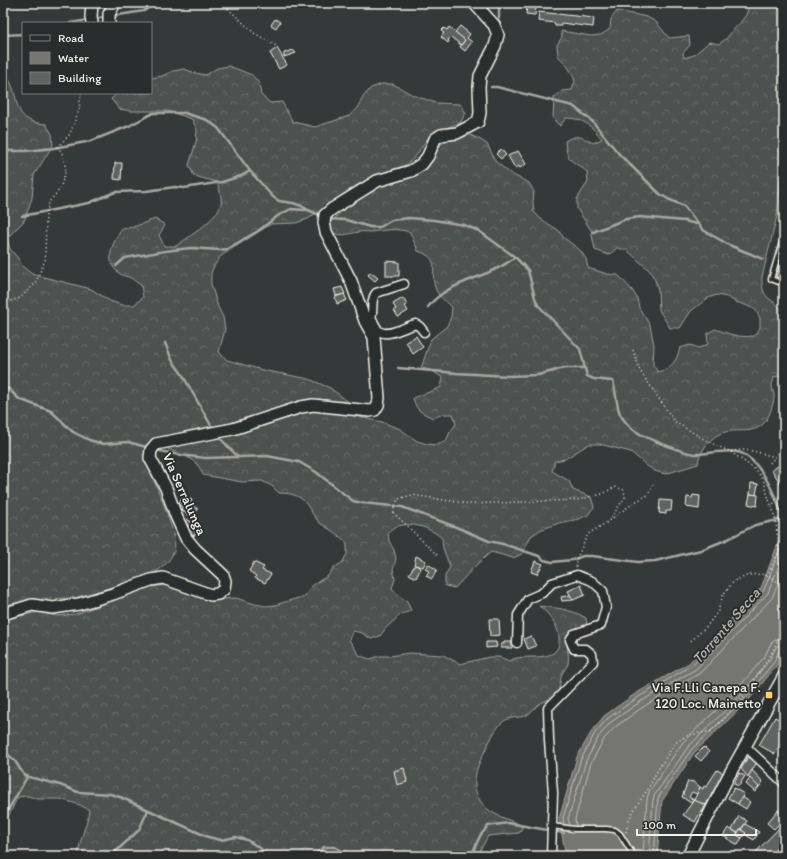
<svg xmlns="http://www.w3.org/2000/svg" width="787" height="859" font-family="Itim,sans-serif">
  <defs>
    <pattern id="forest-crowns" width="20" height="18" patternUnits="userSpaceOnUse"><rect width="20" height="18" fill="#4e514f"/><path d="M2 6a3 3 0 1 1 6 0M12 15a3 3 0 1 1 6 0" fill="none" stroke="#686a68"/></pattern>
  </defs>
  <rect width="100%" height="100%" fill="#363939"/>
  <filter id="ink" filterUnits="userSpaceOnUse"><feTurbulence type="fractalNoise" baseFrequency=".025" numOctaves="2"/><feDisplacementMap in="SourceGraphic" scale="8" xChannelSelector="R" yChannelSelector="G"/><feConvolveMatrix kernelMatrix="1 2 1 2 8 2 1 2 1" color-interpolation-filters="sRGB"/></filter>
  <g filter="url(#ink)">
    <g fill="url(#forest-crowns)" stroke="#a1a19c">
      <path d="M750,3H784V171L780,183L777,216L762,277C761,302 773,296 784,313V375L774,377C774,380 772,383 772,386C772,390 775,394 774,398C773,405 769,418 764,423C747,441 723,417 703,450C701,455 698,458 698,464L665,474L655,471L647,466L631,452L599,444H589L565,459L555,461L552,471L569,481L573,490L591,497L594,507L588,515L579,519L559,523L540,530L531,536L522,554L513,558L491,552L476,565L455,588L445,586V576L450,567L443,548L442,538C428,526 403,518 388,532L389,541L394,550L396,559L393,569L395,579L392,588L399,596L407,601L411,611L401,614L386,628L380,636L371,639L362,633L353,631L349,640L360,656L370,659L380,656H390L409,653L443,655L460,664L489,657H499L509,661C511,660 515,658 517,658C531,655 562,663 559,637C557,623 550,615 539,606C557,608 571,609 586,618L587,628L577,629L567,634C565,644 570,653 568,664C567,667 564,670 562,674C560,680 560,686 558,692C554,700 547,699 541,703C535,706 531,714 525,716C518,718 510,717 504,721C495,728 490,741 485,751C472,774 468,799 495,814C504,819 514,821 523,826L519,833L488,836L477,856H78C79,840 87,826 89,810L80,805L61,799H38L28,796L18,797C13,805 10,817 3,823V620L38,612L57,616L76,614L147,587L168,585L188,591L206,600L236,598L255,604L265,606L275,605L305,596L311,587L319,581L328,576L333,568L342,563L347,554V544C339,534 330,530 320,523C314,518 312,511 307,505C301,495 290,493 279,493L272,486L262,481L242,482L203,475C202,473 201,469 199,467C192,456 174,452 163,447L309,409L337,412L382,422L400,429L417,441L427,444L437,445L446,441L450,432L456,424L453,414H443L433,418C421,412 417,412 413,398C422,394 432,392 441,387L443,378L431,370L421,368L431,339L447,326L451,317L452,307C446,302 439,297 436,290C428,271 444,260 418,251L410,232C397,228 385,230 371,232C367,232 363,231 359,232C345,234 344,237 330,232L331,222L353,200L378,185L428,165L441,144L451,139L470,135L479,139L487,144L496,162L511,174L529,183L534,192L533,202L534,212L541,219L558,230L564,238L580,250L586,259L588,268L607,274L618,275L632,290L637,298L639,308L650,325L654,345L653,365L658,372C672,368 676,362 680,348L690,345L699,348L708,344L707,334L715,329C729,334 739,338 754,336L760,328V318L755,309L745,305L736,302L727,297L717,295L708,298L691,311L680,328H670L659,310L658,290L655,280L650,271L627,250L617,248L609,255L595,250L591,230L577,209V199L588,182L587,172C572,159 567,164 565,141C577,134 580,136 593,143L602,139C592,126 583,118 566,118L560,126L553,119L554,98L562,91L572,90L575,81C571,70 566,63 558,56L557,45L562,37L561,31L591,36L601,35L610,29L611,19L617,11L647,17L656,22L669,38L689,36L690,45L683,53L684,58L694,55L709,42L719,44L727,38L733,30L740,23L746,15Z"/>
      <path d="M229,66L252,75L259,83L261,95L270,103L282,102L293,122L315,127L349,116L358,108L363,97L371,88L382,84H393L413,95L436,103L460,104L466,113L460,123L437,131L428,138L415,157L406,165L382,173L357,185L308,219L296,223L271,224L221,256L214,266L211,273V284L218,307L223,317L225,329L219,352L227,360L262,370L309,379L330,388L350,403L319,399L287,405L235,422L191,430L154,439L146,460C152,478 180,536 174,551C170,562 160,570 151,575L75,598L45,599L3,605V72C24,92 6,122 46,124L52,134L53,145L34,175L32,198L24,221L7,238L10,249L17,257L23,267L32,274L91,289L110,301L122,305H134L143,297L141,285C137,283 134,280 131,278C127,276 122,276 119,273C103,262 113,241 122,229L133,227L155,219L165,225L159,235L164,246H176C187,238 220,217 221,204C222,196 219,189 217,182L194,176L189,165L196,142L197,130L192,119L168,111H132L119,109L111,99L117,93H151V78L162,76L173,71L184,69L195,73L206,75L217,68Z"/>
    </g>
    <polygon fill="#757572" stroke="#a8a7a1" points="784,528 784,650 778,664 747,702 694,753 662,801 657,856 566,856 559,819 577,757 592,731 604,716 635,694 689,663 761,588"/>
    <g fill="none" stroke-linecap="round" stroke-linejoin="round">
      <g stroke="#c1bfb9" stroke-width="1">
        <polyline points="564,825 563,818 581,759 595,733 607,719 637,698 692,665 764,590 784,539"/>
        <polyline points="570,825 568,819 586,761 599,736 611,722 640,702 696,669 768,593 784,553"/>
        <polyline points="576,826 575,819 591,763 604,739 615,727 643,707 700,673 772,598 784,569"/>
        <polyline points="643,856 647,799 649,792 683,742 736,691 765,656 771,643 776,640 784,638"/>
        <polyline points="649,856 653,800 654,796 688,747 741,695 770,659 776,647 780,645 784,644"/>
        <polyline points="654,856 658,798 691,750 744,699 774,662 779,651 784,649"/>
      </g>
      <g stroke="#a8a7a1" stroke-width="2.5">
        <polyline points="112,16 144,11 155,3"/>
        <polyline points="499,18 499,3"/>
        <polyline points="94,19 105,17"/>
        <polyline points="70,23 89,20"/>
        <polyline points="3,38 6,35 23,34"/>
        <polyline points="491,87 497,87 573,106 593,122 619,154 660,194 668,199 684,206 703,230 729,245 763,259"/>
        <polyline points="3,151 26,151 54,148 91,141 129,126 153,113 184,113 207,120 218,128 250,171 273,197 279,201 293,203 302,206 308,210 322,216"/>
        <polyline points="22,216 89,203 115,192 146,191 175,187 184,188 222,182 241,176 250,171"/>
        <path d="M328,219L346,220L370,227H380L392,220L409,218L434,220L464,225L479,231L515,257L528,270L535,298L538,305L580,349L587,376L594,379L613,381C616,391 616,403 620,414C622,418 629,427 634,430C642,437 686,454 696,454C710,454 733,447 745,455C764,467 778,500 784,522"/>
        <polyline points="593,232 626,219 640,217 684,221 697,224"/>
        <polyline points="116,266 125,258 165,251 190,248 220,250 227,249 258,231 279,215 291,209 306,210"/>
        <path d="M428,307C450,279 489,279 515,257"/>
        <polyline points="165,343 172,360 182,374 213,429"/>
        <polyline points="398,368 456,373 508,376 538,375 564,368 584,368"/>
        <polyline points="3,387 9,389 19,399 51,411 73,432 89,440 103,444 128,442 150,448"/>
        <polyline points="217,435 238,457"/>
        <polyline points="156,450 179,455 206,458 267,456 299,462 316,472 353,501 362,503 402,507 456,527 489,541 503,544 539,556 544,560 552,562 572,560 583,556 592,556 638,562 655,561 701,550 728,539 755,525 783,519"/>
        <polyline points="3,750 15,761 24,775 29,777 60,785 78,792 110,794 120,797 208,837 221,840 236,837 247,840 260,848 268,856"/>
        <polyline points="3,815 7,812 27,777"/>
        <polyline points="111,856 139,830 148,810"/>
        <polyline points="314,856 324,847 335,847 351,856"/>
        <polyline points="471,856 480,836 488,826 508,823 564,833"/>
      </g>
    </g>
    <g fill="#616362" stroke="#f4f1e8">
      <polygon points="527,7 536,8 535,15 526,14"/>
      <polygon points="539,12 594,18 593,27 561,23 561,26 555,26 555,23 538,21"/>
      <polygon points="275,19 280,22 276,28 271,25"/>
      <polygon points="460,26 470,34 467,38 472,42 465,51 460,47 465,40 455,32"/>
      <polygon points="449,27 465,40 461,45 451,37 448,40 449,41 448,43 441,37 444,33 441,31 444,28 447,30"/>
      <polygon points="277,48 287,65 279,69 270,53"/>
      <polygon points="293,50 296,53 284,57 284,53"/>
      <polygon points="501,149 506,155 501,159 496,154"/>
      <polygon points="518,151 526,164 520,168 519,166 515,168 508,156"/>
      <polygon points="115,163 122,163 121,180 114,179"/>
      <polygon points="784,248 784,279 776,277"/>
      <polygon points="386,261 399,262 399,276 386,276"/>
      <polygon points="370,272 378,278 375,281 368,275"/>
      <polygon points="342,287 345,294 336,296 334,289"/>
      <polygon points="344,294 347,300 337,304 335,297"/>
      <polygon points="403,298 407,305 405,306 408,311 398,317 394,310 396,309 393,304"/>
      <polygon points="416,336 423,347 413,354 406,342"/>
      <polygon points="781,464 784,469 784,481 780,483 772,470"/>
      <polygon points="751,483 758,484 756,495 750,494"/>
      <polygon points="750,494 758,495 757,506 748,504"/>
      <polygon points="184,495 192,500 190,504 198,509 192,518 181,510 183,508 178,504"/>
      <polygon points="693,495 700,496 699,509 686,507 687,497 692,498"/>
      <polygon points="660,500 672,501 671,511 666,511 666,514 659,513"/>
      <polygon points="187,519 200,528 194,536 188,532 192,528 184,523"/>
      <polygon points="416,556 426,561 423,567 414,565"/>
      <polygon points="535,561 543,564 537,574 531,572"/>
      <polygon points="254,562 264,567 262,570 271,574 265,583 255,578 256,576 249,571"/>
      <polygon points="428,564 437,570 432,579 426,576 429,571 425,569"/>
      <polygon points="415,565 421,568 416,578 409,574"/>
      <polygon points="581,585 585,595 573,600 568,591"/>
      <polygon points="570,595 573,600 562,601 561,597"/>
      <polygon points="489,619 499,619 500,635 490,636"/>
      <polygon points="531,636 536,646 528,649 524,639"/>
      <polygon points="486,642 496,642 497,647 486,648"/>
      <polygon points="504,642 512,642 512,648 501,648 501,644 504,644"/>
      <polygon points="775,717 784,722 784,739 775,754 759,745"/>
      <polygon points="704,747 709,752 701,761 695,756"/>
      <polygon points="748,757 757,762 748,777 741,769"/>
      <polygon points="404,768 407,782 397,785 394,771"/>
      <polygon points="717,770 723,773 706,805 698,802 694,800 700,787 703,789 704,786 706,787"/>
      <polygon points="752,770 763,782 759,787 748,777"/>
      <polygon points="739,773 745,776 739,786 734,784"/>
      <polygon points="750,778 759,787 755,792 746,784"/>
      <polygon points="688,781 692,782 692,781 700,787 697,794 692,792 689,797 694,800 691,803 682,797"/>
      <polygon points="734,788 744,794 738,804 728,798"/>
      <polygon points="742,797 750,802 746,809 738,804"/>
      <polygon points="694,800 706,805 702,812 701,811 695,822 683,815"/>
      <polygon points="778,810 784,815 784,841 773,852 771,851 766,856 758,856 755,853 782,825 780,823 774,829 767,823"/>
      <polygon points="739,816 747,821 738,833 732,830"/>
      <polygon points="745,824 759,832 754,840 744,834 746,833 741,830"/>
      <polygon points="728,828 738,833 737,835 742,838 738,845 723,836"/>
      <polygon points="740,829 746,833 742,838 737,835"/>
    </g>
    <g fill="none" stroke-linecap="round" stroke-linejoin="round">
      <defs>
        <g id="lane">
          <polyline points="783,239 771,279 784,284"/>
          <polyline points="552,826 574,829 606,829 615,830 620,834 634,856"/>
        </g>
        <g id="street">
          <path d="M367,317H371C374,309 370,300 376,293L404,284"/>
          <path d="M371,317C373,321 376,328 379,331C388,338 406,326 416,324L420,327L424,332"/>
          <polyline points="517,643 518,615 528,599 542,593 552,583 577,575 592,581 603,591 606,607 601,625 574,634 570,640 574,649 586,649 592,654 593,662 548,708 549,740 553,793 551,856"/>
          <polyline points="745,746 784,783"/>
        </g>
        <g id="secondary">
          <polyline points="92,3 91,17 92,23"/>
          <polyline points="109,23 109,14 115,3"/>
          <polyline points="3,614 32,605 53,608 79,604 113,594 151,580 163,578 211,595 218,594 224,589 225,581 223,575 195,549 186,538 176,516 166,488 150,458 151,450 156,444 233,429 301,407 313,405 370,411 375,410 378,405 379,398 374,337 365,321 351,281 326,232 324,223 325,215 332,209 377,181 411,171 422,164 428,156 435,139 441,135 457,133 478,122 480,113 479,87 480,76 495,46 498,35 494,25 474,3"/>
          <polyline points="688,856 728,777 784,676"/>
        </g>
      </defs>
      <use href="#lane" stroke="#f4f1e8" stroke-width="7"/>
      <use href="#street" stroke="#f4f1e8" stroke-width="11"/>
      <use href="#secondary" stroke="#f4f1e8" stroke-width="14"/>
      <g stroke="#f4f1e8" stroke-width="1.5" stroke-dasharray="1 3" stroke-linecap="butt">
        <polyline points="222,3 254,33 278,47"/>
        <polyline points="3,303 20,298 35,284 45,260 46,216 49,202 60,189 66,170 63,155 58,147 70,134 79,110 81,93"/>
        <path d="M633,350L640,371L675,422L707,441L731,452C745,447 760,453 775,457L784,443"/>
        <path d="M731,452C741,460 759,469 764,482C767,491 768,499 772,507"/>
        <polyline points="770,463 775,457"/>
        <polyline points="610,520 635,502 648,495 653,484"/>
        <polyline points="437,555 394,513 394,508 398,499 412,495 470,504 577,500 602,494 615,487 624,490 625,497 609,521 588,534 576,560 576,567"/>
        <polyline points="767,576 779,551 776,522 772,507 776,499 784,491"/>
        <polyline points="691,641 707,626 718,611 723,595 734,581 749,575 761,574 772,577 784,588"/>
        <polyline points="626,832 629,819 637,805 648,789 657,771 675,743 686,736 711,731 722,721 741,699 751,685 773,651 784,626"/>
      </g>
      <use href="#lane" stroke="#2a2d2e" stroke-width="4"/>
      <use href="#street" stroke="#2a2d2e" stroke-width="8"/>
      <use href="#secondary" stroke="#2a2d2e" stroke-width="11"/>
    </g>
  </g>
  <rect fill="#ffd166" stroke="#2a2d2e" stroke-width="1.5" x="765" y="691" width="8" height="8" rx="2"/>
  <g text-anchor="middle" stroke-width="3.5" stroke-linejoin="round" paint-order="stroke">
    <g font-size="14" fill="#f4f1e8" stroke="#2a2d2e">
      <text transform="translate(185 494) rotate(66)" y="5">Via Serralunga</text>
    </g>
    <g font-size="14" fill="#f4f1e8" stroke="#2a2d2e" text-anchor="end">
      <text x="761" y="692">Via F.Lli Canepa F.<tspan x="761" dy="16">120 Loc. Mainetto</tspan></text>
    </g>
    <g font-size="15" font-style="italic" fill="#b4b3ad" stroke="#2a2d2e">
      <text transform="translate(726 626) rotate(-49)" y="5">Torrente Secca</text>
    </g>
  </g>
  <rect width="787" height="859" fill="none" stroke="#2a2d2e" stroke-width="16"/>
  <rect x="8" y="8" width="771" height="843" fill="none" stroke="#f4f1e8" stroke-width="1.5" filter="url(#ink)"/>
  <rect x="22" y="22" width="130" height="72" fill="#2a2d2e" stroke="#7b7b78"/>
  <rect x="30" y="35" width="20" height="6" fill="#2a2d2e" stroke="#7b7b78"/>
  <text x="58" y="42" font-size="12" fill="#f4f1e8">Road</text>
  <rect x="30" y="52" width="20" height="12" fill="#757572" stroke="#7b7b78"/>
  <text x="58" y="62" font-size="12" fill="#f4f1e8">Water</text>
  <rect x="30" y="72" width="20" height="12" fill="#616362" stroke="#7b7b78"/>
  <text x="58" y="82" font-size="12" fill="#f4f1e8">Building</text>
  <path d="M637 829v6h119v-6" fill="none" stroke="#f4f1e8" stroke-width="2"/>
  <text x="643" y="829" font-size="12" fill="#f4f1e8" stroke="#2a2d2e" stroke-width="3" paint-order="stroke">100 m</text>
</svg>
